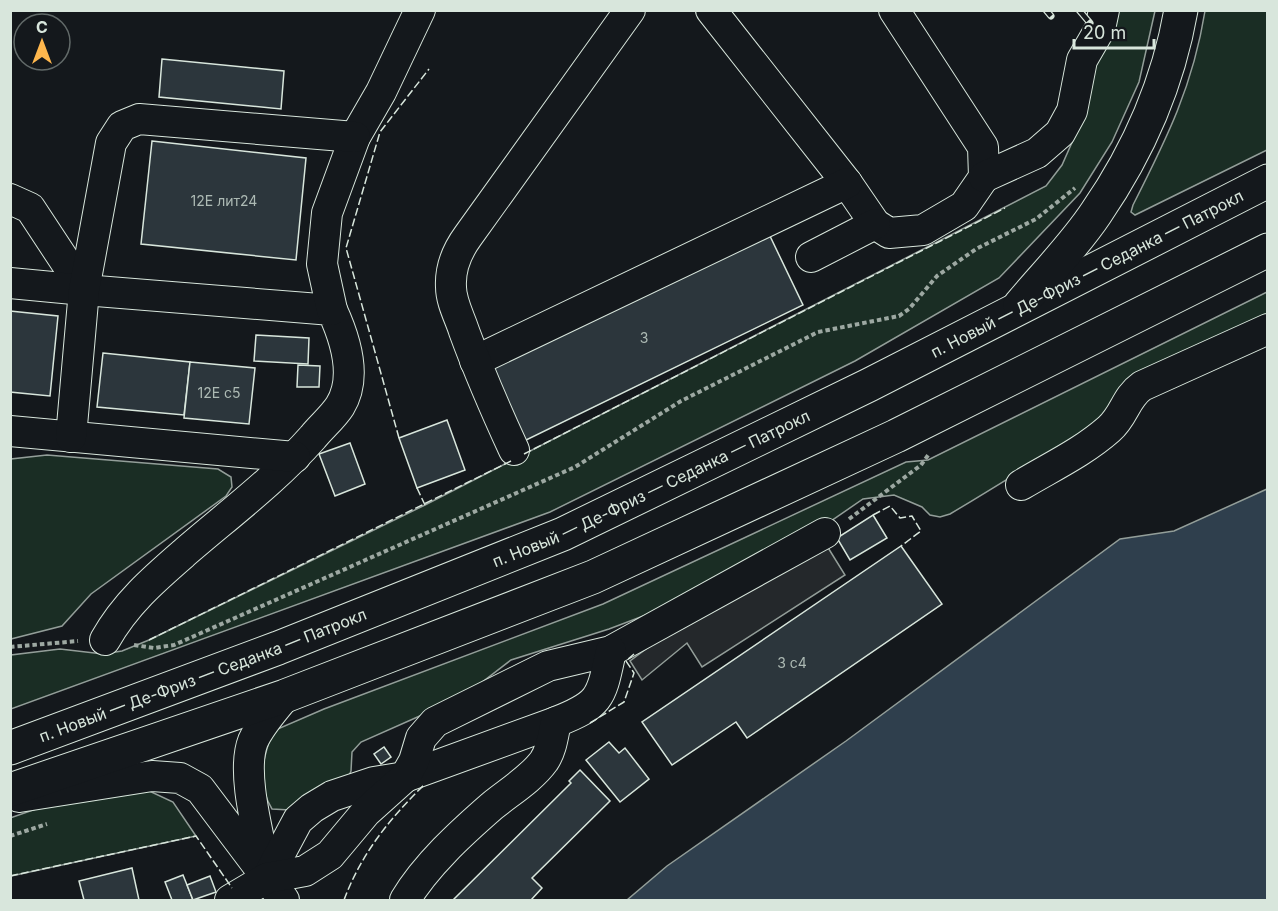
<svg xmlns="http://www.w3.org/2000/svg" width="1278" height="911" font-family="Inter,sans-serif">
  <rect width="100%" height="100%" fill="#14181c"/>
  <g fill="#1a2d24" stroke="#939e99" stroke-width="1.5">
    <polygon points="1116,11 1155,11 1139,82 1112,142 1080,193 999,278 855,361 550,512 11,709 11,655 60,649 103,654 122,651 149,640 425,505 1046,186 1062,165 1085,113 1094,63"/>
    <path d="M1205,11H1267V150L1135,215L1131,212L1133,205C1167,138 1193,86 1205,11Z"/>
    <path d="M1267,292V317C1161,382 1057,450 950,514L940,517L930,515L922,507L894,495L863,499L825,525L696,596L609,629L511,660L477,686L422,715L361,742L352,752L351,771L348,778L290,810L272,809C256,783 263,757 273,731L324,709L603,604L906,462L928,460Z"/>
    <polygon points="47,455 218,469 231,477 232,487 226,496 91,594 62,626 11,639 11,459"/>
    <polygon points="145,789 173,802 196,836 11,876 10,818 59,801"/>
  </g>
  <polygon fill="#24282b" stroke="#939e99" stroke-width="1.5" points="827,546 845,575 702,667 687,643 642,680 630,661 681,623"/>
  <polygon fill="#2f3f4d" stroke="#939e99" stroke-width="1.5" points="1267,489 1267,900 627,900 667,866 846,741 1120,539 1174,531"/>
  <g fill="#2c363c" stroke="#d8e6dc" stroke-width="1.5">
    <polygon points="162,59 284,71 281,109 159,97"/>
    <polygon points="152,141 306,158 296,260 141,244"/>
    <polygon points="769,234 803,305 520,443 485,372"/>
    <polygon points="10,311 58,316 50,396 10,392"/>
    <polygon points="256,335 309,338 308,364 254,361"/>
    <polygon points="103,353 190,362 184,415 97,407"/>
    <polygon points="190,362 255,368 249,424 184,418"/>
    <polygon points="298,365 320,366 319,387 297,387"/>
    <polygon points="447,420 465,470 417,488 399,438"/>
    <polygon points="350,443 365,484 335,496 319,454"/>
    <polygon points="873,515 887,538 850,560 837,538"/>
    <polygon points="901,546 942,604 747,738 736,722 672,765 642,722"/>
    <polygon points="609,742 619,753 625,748 649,779 620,802 586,760"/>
    <polygon points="384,747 391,757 381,764 374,754"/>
    <polygon points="580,770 610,801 532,878 542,888 531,900 453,900 571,783 569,781"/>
    <polygon points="132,868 139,900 84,900 79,881"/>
    <polygon points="183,875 193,900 172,900 165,882"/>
    <polygon points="210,876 216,892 193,900 187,885"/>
  </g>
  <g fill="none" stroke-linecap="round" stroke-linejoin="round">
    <defs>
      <g id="minor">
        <polyline points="711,10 847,183 875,224 889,233 923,230 964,206 984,177 983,147 894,10"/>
        <polyline points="984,177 1037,153 1060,133 1072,111 1082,60 1100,29 1104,10"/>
        <path d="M10,199L30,208L84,290L332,310C345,338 358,377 340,406C333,417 321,427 313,437C275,480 228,515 184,553C154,579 125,604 105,640"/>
        <polyline points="811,257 875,224"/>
        <polyline points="10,283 84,290"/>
        <polyline points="332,310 322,264 327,213 355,137 381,92 420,10"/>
        <polyline points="475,361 847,183"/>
        <polyline points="10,431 295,457"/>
        <polyline points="71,437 84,290 111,143 122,126 139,119 355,137"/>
        <path d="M514,450C496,411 479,372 464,331C460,318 451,302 451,287C450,269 457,251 468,236L630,10"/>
        <path d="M1021,485C1051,467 1083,452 1109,429C1125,415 1125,398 1142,386L1268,329"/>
        <path d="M19,797L152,776L180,778L200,789L267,878C261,842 240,774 253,741C260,725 274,710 285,696"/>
        <polyline points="267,878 298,820 312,808 332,796 374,782 405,777 556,722"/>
        <polyline points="267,878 284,900"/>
        <polyline points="230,900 267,878 305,871 330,855 366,812 405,777 414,761 421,738 435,722 548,666 611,651 825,533"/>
        <path d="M405,900C426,865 461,833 492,806C509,792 531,779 544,761C552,749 553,735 556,722C602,704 601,697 611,651"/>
      </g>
      <g id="major">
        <path id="s1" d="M10,748L278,648L563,534L869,385L1268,181"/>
        <polyline points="10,790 285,696 593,577 896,436 1268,250"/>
      </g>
      <path id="highway" d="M1020,305C1045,275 1074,246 1096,213C1138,152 1168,84 1181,10"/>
    </defs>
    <use href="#minor" stroke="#d8e6dc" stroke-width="32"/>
    <use href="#major" stroke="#d8e6dc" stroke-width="35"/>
    <use href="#highway" stroke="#d8e6dc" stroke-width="35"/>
    <g stroke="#9da8a2" stroke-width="4" stroke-dasharray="4.5 3" stroke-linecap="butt">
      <polyline points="849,519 921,465 929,454"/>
      <polyline points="134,645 154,648 174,645 575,467 681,401 818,332 899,316 909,309 937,276 976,249 1036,219 1075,188"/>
      <polyline points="10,647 78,641"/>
      <polyline points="10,836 47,824"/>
    </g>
    <use href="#minor" stroke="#14181c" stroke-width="30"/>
    <use href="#major" stroke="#14181c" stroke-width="33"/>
    <use href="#highway" stroke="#14181c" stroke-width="33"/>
    <defs>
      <g id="rail">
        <polyline points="1046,10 1051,16"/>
        <polyline points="1079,10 1090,23"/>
      </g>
    </defs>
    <use href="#rail" stroke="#d8e6dc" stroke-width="7"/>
    <use href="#rail" stroke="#14181c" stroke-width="4.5" stroke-dasharray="14" stroke-linecap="butt"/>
    <g stroke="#d8e6dc" stroke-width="1.5" stroke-dasharray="8 3" stroke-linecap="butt">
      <polyline points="399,438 346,248 380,132 429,69"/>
      <polyline points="524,454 1005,208"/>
      <polyline points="417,488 425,505"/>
      <polyline points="873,515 890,506 900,518 912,516 921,531 901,546"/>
      <polyline points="149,640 511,461"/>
      <polyline points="590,723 624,702 634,673 626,661 634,654"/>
      <polyline points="10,876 196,836 232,888"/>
      <path d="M344,900C361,854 390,818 425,784"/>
    </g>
  </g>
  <g text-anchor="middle" stroke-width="4.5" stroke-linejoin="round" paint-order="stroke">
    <g font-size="14" fill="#adbab4">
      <text x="224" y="206">12Е лит24</text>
      <text x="644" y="343">3</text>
      <text x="219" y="398">12Е с5</text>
      <text x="792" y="668">3 с4</text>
    </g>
    <g font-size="16" fill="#d8e6dc" stroke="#14181c">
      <text dy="6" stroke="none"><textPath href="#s1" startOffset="1178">п. Новый — Де-Фриз — Седанка — Патрокл</textPath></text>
      <text dy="6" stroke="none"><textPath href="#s1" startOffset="692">п. Новый — Де-Фриз — Седанка — Патрокл</textPath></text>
      <text dy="6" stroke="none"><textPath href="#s1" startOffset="206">п. Новый — Де-Фриз — Седанка — Патрокл</textPath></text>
    </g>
  </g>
  <rect width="1278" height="911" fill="none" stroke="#d8e6dc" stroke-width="24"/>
  <g transform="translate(42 42)"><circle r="28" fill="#14181c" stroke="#626a69" stroke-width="1.5"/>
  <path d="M0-4.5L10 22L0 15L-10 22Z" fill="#ffb74d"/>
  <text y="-9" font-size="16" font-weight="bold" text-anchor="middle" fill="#d8e6dc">С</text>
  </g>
  <path d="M1074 39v9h80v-9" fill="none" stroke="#d8e6dc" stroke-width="3"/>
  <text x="1083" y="39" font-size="18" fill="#d8e6dc" stroke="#14181c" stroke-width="4.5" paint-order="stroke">20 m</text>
</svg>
